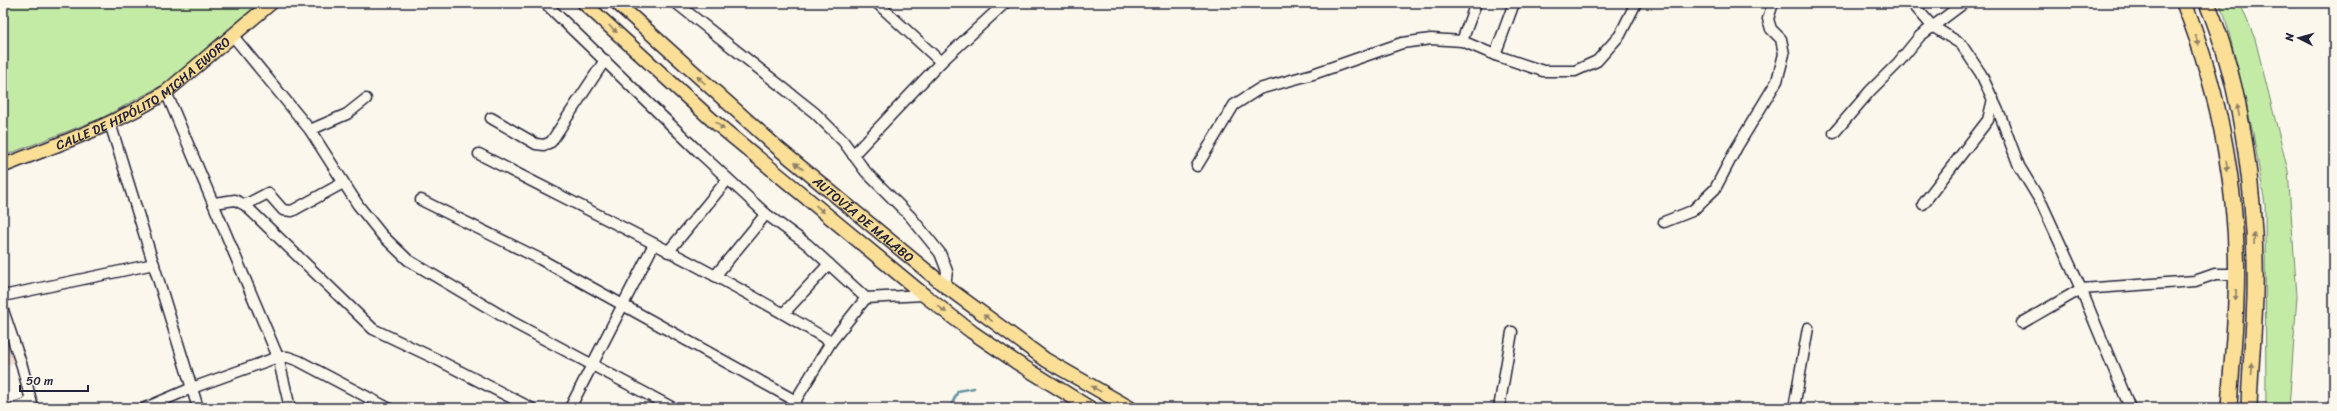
<svg xmlns="http://www.w3.org/2000/svg" width="2337" height="411" font-family="Sriracha,sans-serif">
  <rect width="100%" height="100%" fill="#fbf7ec"/>
  <filter id="ink" filterUnits="userSpaceOnUse"><feTurbulence type="fractalNoise" baseFrequency=".025" numOctaves="2"/><feDisplacementMap in="SourceGraphic" scale="8" xChannelSelector="R" yChannelSelector="G"/><feConvolveMatrix kernelMatrix="1 2 1 2 8 2 1 2 1" color-interpolation-filters="sRGB"/></filter>
  <g filter="url(#ink)">
    <polygon fill="#f0dfce" points="3,305 19,361 3,367"/>
    <g fill="#c4eba6" stroke="#738670">
      <polygon points="3,3 264,3 166,83 102,118 3,156"/>
      <polygon points="2219,3 2240,3 2255,39 2288,171 2297,296 2289,408 2266,408 2265,204 2253,133 2225,16"/>
    </g>
    <g fill="none" stroke-linecap="round" stroke-linejoin="round">
      <polyline stroke="#6293a3" stroke-width="2.5" points="950,408 958,391 974,388"/>
      <defs>
        <g id="minor">
          <polyline points="545,3 701,154 766,214 807,244 866,298 831,342 791,408"/>
          <polyline points="676,3 815,113 843,141 866,172 910,216 940,253 947,271 945,286"/>
          <polyline points="877,3 941,62"/>
          <polyline points="1912,3 1932,26 1961,44 1981,74 2000,115 2019,166 2042,204 2081,289 2130,408"/>
          <polyline points="233,36 310,130 358,205 382,235 408,260 514,323 673,408"/>
          <polyline points="1462,41 1476,3"/>
          <polyline points="1495,55 1543,71 1575,71 1597,61 1620,35 1636,3"/>
          <polyline points="166,92 278,357 290,408"/>
          <polyline points="491,118 536,144 544,145 551,142 605,60"/>
          <polyline points="110,123 198,408"/>
          <polyline points="310,130 347,114 366,99"/>
          <polyline points="1834,133 1870,91 1898,63 1920,36 1964,3"/>
          <path d="M479,154C597,215 718,273 831,342"/>
          <polyline points="853,155 941,62 1005,3"/>
          <polyline points="1197,166 1234,105 1259,89 1313,74 1402,43 1431,39 1462,41 1495,55 1514,3"/>
          <polyline points="421,200 540,259 796,401"/>
          <polyline points="214,203 235,200 245,205 373,329 436,359 531,408"/>
          <polyline points="1923,204 1988,120 1993,99"/>
          <polyline points="245,205 268,193 283,210 292,211 343,183"/>
          <polyline points="1664,222 1692,211 1715,189 1737,147 1777,81 1784,54 1781,39 1771,29 1768,19 1773,3"/>
          <polyline points="668,252 728,179"/>
          <polyline points="715,276 766,214"/>
          <polyline points="3,296 154,264"/>
          <polyline points="866,298 924,295"/>
          <polyline points="3,310 22,366 33,408"/>
          <polyline points="784,313 829,264"/>
          <polyline points="2022,323 2081,289 2195,281 2215,274 2237,274"/>
          <polyline points="15,408 31,402"/>
          <polyline points="145,408 192,388 278,357 288,357 299,361 388,408"/>
          <polyline points="570,408 654,244"/>
          <polyline points="1499,408 1512,332"/>
          <polyline points="1794,408 1808,328"/>
        </g>
        <g id="major">
          <polyline points="584,3 711,119 924,295 972,332 1016,362 1090,408"/>
          <path id="s1" d="M617,3L779,149L945,286L1046,360L1130,408"/>
          <path id="s2" d="M3,166C58,144 116,125 166,92L271,3"/>
        </g>
        <g id="highway">
          <path d="M2184,3C2221,96 2240,199 2236,299C2235,335 2231,372 2229,408"/>
          <path d="M2207,3C2243,88 2257,204 2255,296C2254,333 2250,370 2249,408"/>
        </g>
      </defs>
      <use href="#minor" stroke="#22223b" stroke-width="13"/>
      <use href="#major" stroke="#22223b" stroke-width="16"/>
      <use href="#highway" stroke="#22223b" stroke-width="18"/>
      <use href="#minor" stroke="#fbf7ec" stroke-width="10"/>
      <use href="#major" stroke="#fbdf96" stroke-width="13"/>
      <use href="#highway" stroke="#fbdf96" stroke-width="15"/>
    </g>
    <defs><path id="oneway-solid" d="M-6-.8H1V-3.2L6.5 0L1 3.2V.8H-6Z"/></defs>
    <g fill="#8e8068">
      <use href="#oneway-solid" transform="translate(613 29) rotate(42)"/>
      <use href="#oneway-solid" transform="translate(2197 40) rotate(72)"/>
      <use href="#oneway-solid" transform="translate(701 80) rotate(-138)"/>
      <use href="#oneway-solid" transform="translate(2238 110) rotate(-102)"/>
      <use href="#oneway-solid" transform="translate(720 126) rotate(40)"/>
      <use href="#oneway-solid" transform="translate(799 166) rotate(-140)"/>
      <use href="#oneway-solid" transform="translate(2227 166) rotate(82)"/>
      <use href="#oneway-solid" transform="translate(820 209) rotate(40)"/>
      <use href="#oneway-solid" transform="translate(2254 239) rotate(-92)"/>
      <use href="#oneway-solid" transform="translate(2236 295) rotate(91)"/>
      <use href="#oneway-solid" transform="translate(942 309) rotate(38)"/>
      <use href="#oneway-solid" transform="translate(988 318) rotate(-144)"/>
      <use href="#oneway-solid" transform="translate(2252 369) rotate(-86)"/>
      <use href="#oneway-solid" transform="translate(1096 389) rotate(-151)"/>
    </g>
  </g>
  <g text-anchor="middle" stroke-width="3" stroke-linejoin="round" paint-order="stroke">
    <g font-size="13" fill="#22223b" stroke="#fbf7ec">
      <text dy="5" stroke="none"><textPath href="#s2" startOffset="159">CALLE DE HIPÓLITO MICHA EWORO</textPath></text>
      <text dy="5" stroke="none"><textPath href="#s1" startOffset="328">AUTOVÍA DE MALABO</textPath></text>
    </g>
  </g>
  <rect width="2337" height="411" fill="none" stroke="#fbf7ec" stroke-width="16"/>
  <rect x="8" y="8" width="2321" height="395" fill="none" stroke="#22223b" stroke-width="1.5" filter="url(#ink)"/>
  <g transform="translate(2299 38) rotate(276)" stroke="#fbf7ec" stroke-width="3" paint-order="stroke">
  <path d="M0-3L7 15L0 10L-7 15Z" fill="#22223b"/>
  <text y="-6" font-size="11" font-weight="bold" text-anchor="middle" fill="#22223b">N</text>
  </g>
  <path d="M20 385v6h68v-6" fill="none" stroke="#22223b" stroke-width="2"/>
  <text x="26" y="385" font-size="12" fill="#22223b" stroke="#fbf7ec" stroke-width="3" paint-order="stroke">50 m</text>
</svg>
